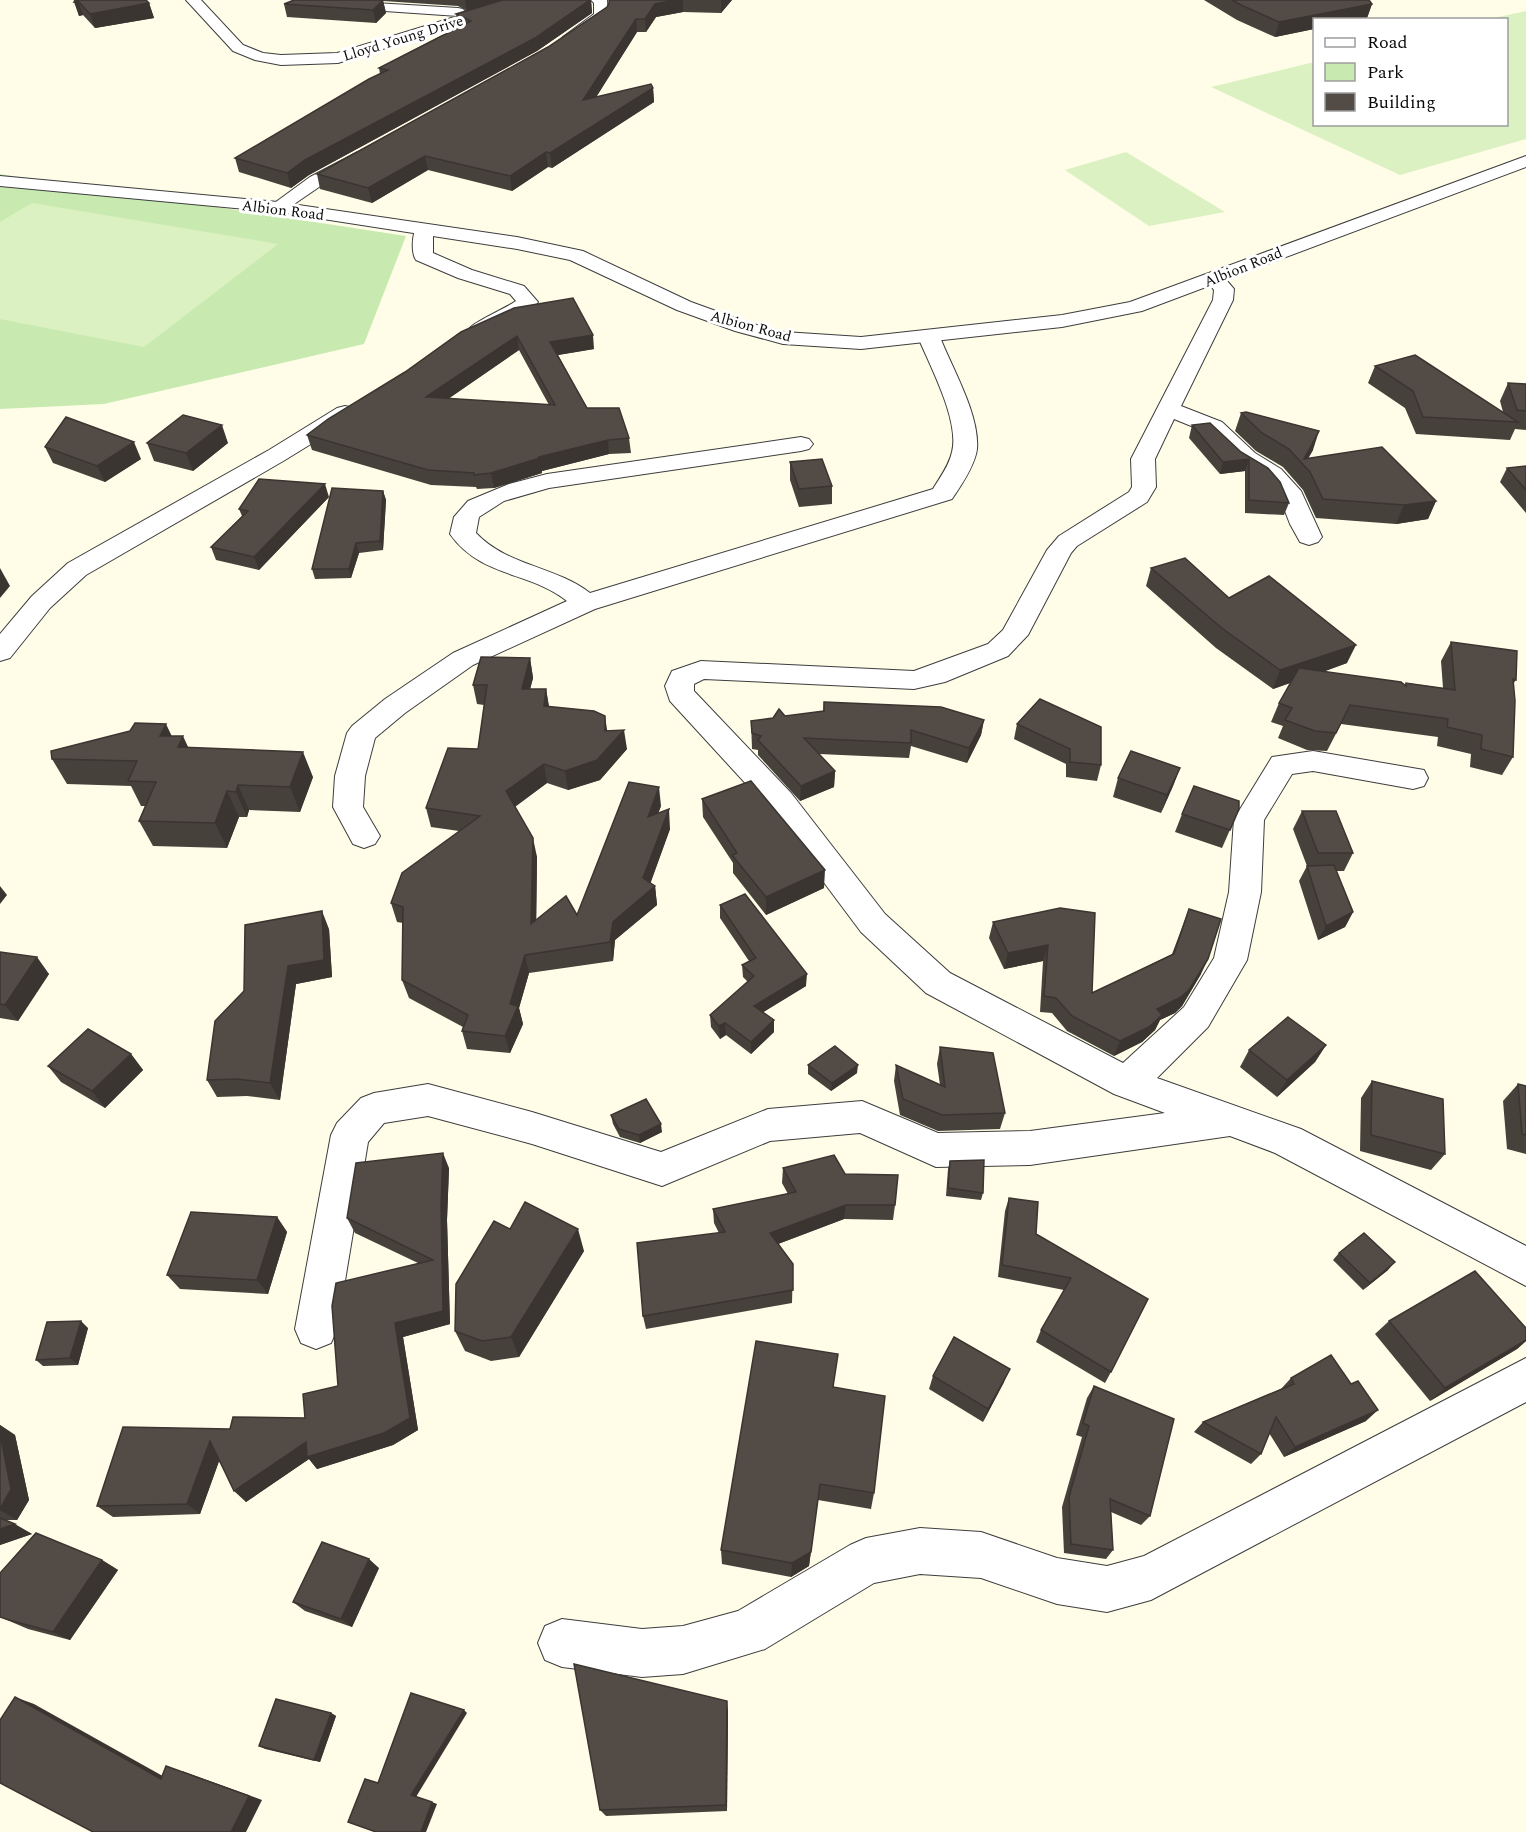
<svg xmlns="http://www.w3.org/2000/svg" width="1526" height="1832" font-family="Spectral,serif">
  <rect width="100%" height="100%" fill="#fffde7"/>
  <polygon fill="#c8eab0" points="0,174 406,236 364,344 104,404 0,409"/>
  <g fill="#dcf1c2">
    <polygon points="1526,11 1526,139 1400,175 1211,87 1314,62 1314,124 1506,124 1506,20 1489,19"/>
    <polygon points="1126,152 1225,212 1149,226 1065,170"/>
    <polygon points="32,203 278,244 144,347 0,319 0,222"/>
  </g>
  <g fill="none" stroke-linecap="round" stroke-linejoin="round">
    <defs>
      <g id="minor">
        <polygon points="186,0 201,0 243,45 263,53 281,55 337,53 458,16 370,10 368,7 370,4 375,3 458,8 463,9 465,12 463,14 510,0 532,0 530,3 338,63 281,65 255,60 233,51"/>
        <polygon points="591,0 607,0 608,16 573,43 563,43 561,40 563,37 594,14 594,3"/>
        <polygon points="358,152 364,153 367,157 364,161 322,185 284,211 272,211 269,207 310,177"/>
        <path d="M424,224L431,226L433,230V253L472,270L524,286L538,302C528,316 490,337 473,332L470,328C474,322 506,308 516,301L510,294L458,278L416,260C411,253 412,234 417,226Z"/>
        <polygon points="1215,273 1222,275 1234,289 1233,300 1181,406 1222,422 1255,453 1281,469 1301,491 1322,537 1318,542 1309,545 1300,542 1290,524 1278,493 1265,479 1239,463 1206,432 1174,419 1155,459 1156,487 1147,502 1077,546 1071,553 1028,635 1008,656 945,682 914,689 704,679 694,684 694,691 791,793 885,914 950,973 1123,1063 1184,1007 1214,958 1229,892 1234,819 1272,757 1313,751 1424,770 1428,778 1424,786 1413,789 1313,771 1292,774 1264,820 1261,892 1247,960 1208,1027 1157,1078 1301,1129 1526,1246 1526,1286 1275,1153 1230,1136 1030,1165 936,1167 860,1133 770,1141 662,1186 532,1144 428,1116 384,1123 368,1142 337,1329 331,1343 316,1349 301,1343 295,1329 331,1135 337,1123 361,1098 374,1093 428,1084 532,1112 661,1152 768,1109 862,1101 938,1133 1030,1131 1165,1113 1114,1094 926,993 861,932 769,809 670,701 665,686 672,671 701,661 914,671 988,644 1003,630 1047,550 1059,536 1129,492 1132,487 1131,459 1213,300 1214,290 1205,279 1208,275"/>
        <path d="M929,331L936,333L940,337C952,368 980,415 977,449C975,465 961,486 952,499L595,609L473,665L405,713L375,738L365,776L363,807L380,836L375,844L364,848L353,844L333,807L335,776L347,733L352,726L385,699L453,653L567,601C530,571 481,578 450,534L454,517L468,501L509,484L547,474L801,437L809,439L813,444L809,449L801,451L549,488L504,501L479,517L476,533C507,566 555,566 590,593L933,489C940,477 949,466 952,452C960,421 930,366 918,337L922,333Z"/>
        <polygon points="345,406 353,408 356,413 353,418 285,460 86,575 50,608 10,658 0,661 0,634 32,596 68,563 269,450 337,408"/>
        <polygon points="1526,1358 1526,1402 1151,1600 1107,1612 1057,1604 981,1578 920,1574 874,1583 765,1649 683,1674 642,1677 562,1667 545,1660 538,1643 545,1626 562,1619 642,1629 683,1626 738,1611 850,1545 866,1538 920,1528 981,1532 1057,1558 1107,1566 1144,1556"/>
      </g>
      <polygon id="tertiary" points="1526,156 1526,167 1142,311 1062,327 861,349 783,344 735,331 677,310 570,260 517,249 278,212 0,186 0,176 278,202 517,237 583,251 691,302 749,323 784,332 861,337 1062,315 1130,302"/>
    </defs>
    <use href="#minor" stroke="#3d3d3d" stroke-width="2"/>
    <use href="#tertiary" stroke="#3d3d3d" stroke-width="2"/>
    <use href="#minor" fill="#fff" fill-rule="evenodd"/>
    <use href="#tertiary" fill="#fff" fill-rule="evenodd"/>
  </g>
  <g fill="#47413c" fill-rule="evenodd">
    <polygon points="75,0 149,3 154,18 95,28 83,15 79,16"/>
    <polygon points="294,0 502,0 467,11 458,6 383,1 386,13 376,23 287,17 284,4"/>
    <polygon points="591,0 592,13 537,51 309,175 291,188 239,172 235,158 380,74 379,68 458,27 456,14"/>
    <polygon points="609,0 732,0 721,13 683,12 656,17 646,32 637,32 596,97 653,88 654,102 552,168 548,167 512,191 428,170 372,203 320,189 317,174 548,47 607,7 609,3"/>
    <polygon points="1204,0 1369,0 1372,4 1367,18 1314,20 1314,29 1275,37 1237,20"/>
    <path d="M514,308L594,349L558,355L587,408L629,438L631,453L609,454L542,471V473L494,488L477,489L476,487L431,485L312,450L307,435ZM519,350L549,405L448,399Z"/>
    <polygon points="1375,366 1503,412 1500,401 1508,383 1526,384 1526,430 1515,429 1510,440 1416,434 1405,408 1368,383"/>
    <polygon points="1241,413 1313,450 1308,458 1436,501 1428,519 1396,524 1316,518 1303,490 1283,467 1256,451 1235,431"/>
    <polygon points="1192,425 1241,452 1289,503 1284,515 1245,513 1245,471 1220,474 1189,438"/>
    <polygon points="147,443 228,443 193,471 154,461"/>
    <polygon points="45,447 141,459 105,482 53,463"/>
    <polygon points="790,462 832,486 832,504 799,507 790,480"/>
    <polygon points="1526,466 1526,513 1500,482 1507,468"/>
    <polygon points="383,491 386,500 383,550 359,553 351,578 315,579 312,569"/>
    <polygon points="329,497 259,570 216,560 211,547 242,516 239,509"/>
    <polygon points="1151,568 1347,663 1323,672 1405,685 1406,683 1443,688 1441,661 1451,642 1516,680 1513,684 1513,757 1502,775 1470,767 1471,754 1437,746 1438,737 1341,724 1327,751 1307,750 1278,738 1283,726 1271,722 1279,703 1290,683 1273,689 1216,648 1146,586"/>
    <polygon points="530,658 533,678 530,689 546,689 549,706 607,730 627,749 600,780 568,790 547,783 515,807 537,857 536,921 577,915 661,806 658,813 670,829 650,883 655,886 657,905 615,940 613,961 529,973 519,1008 523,1024 510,1053 467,1049 462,1031 463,1027 409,998 402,980 403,923 397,922 391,903 459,831 431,827 426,808 478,749 484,705 477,704 473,685"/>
    <polygon points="1040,699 1101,765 1097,781 1066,777 1066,764 1014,739 1017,724"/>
    <polygon points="824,702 984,720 981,735 967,763 911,746 909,758 819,754 835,771 834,787 800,801 758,755 758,750 752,749 751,721 823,711"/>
    <polygon points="172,736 189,748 313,777 300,812 249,810 247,817 239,817 227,848 153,846 139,821 145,806 141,806 131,786 67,784 52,759"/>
    <polygon points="1180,768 1173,786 1161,813 1113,797 1118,778"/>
    <polygon points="702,799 824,888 766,915 733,873 733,863 703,817"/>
    <polygon points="1239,809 1222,848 1175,832 1182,814"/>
    <polygon points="1302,811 1353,853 1344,871 1336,871 1353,912 1345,927 1318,940 1299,881 1307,866 1293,829"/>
    <polygon points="720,905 806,986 763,1012 774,1032 751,1054 726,1035 720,1039 711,1027 710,1015 748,982 743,977 742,965 749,961 720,918"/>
    <polygon points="1060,908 1092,993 1172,954 1189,909 1201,974 1182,1006 1175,1013 1160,1020 1155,1030 1142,1042 1114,1056 1067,1031 1052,1013 1040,1012 1043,961 1004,969 989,938 993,922"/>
    <polygon points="329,929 332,977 296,984 280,1100 247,1096 217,1097 207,1080"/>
    <polygon points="0,952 49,974 18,1021 0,1018"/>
    <polygon points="1326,1045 1315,1062 1277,1097 1240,1067 1249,1050"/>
    <polygon points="940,1047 1005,1113 1000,1129 938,1131 900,1115 894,1081 896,1065 940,1085 937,1064"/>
    <polygon points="131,1054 143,1070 105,1108 61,1082 48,1066"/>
    <polygon points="808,1065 857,1073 831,1091 808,1074"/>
    <polygon points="1372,1081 1445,1154 1431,1170 1360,1151 1361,1098"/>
    <polygon points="1518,1084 1526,1086 1526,1154 1507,1149 1503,1101"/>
    <polygon points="611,1115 662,1132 640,1143 620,1137 613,1124"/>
    <polygon points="950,1161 983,1193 981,1200 946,1196 948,1169"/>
    <polygon points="449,1168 447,1220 450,1324 403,1337 418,1430 393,1445 317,1469 309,1459 246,1502 219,1461 200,1514 113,1517 97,1506 230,1429 305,1418 338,1386 418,1263 355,1233 347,1218"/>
    <polygon points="783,1168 845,1174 895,1205 893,1220 844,1219 778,1244 793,1264 792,1303 646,1329 643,1316 719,1233 714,1223 713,1209 788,1194 782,1183"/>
    <polygon points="1009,1198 1036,1234 1148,1299 1111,1372 1105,1383 1036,1342 1041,1330 1064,1290 998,1277 1005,1211"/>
    <polygon points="277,1217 287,1232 268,1294 180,1289 167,1275"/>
    <polygon points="510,1229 584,1251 519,1357 491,1361 465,1351 455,1331"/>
    <polygon points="1339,1253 1388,1270 1363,1290 1333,1260"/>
    <polygon points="1389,1321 1526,1328 1526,1341 1517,1349 1430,1401 1375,1334"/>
    <polygon points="88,1328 78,1365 43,1366 36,1360"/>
    <polygon points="933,1376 1004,1382 983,1422 929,1389"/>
    <polygon points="1291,1378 1366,1421 1284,1457 1269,1433 1261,1454 1251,1464 1194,1432 1203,1422 1281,1389"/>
    <polygon points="1094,1386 1150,1516 1141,1525 1111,1512 1113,1550 1106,1559 1064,1553 1062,1507 1082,1437 1076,1435 1087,1398"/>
    <polygon points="834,1387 874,1493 871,1509 818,1500 809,1566 791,1577 722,1564 721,1550"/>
    <polygon points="0,1425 15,1435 29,1500 17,1520 6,1520 32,1534 0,1545"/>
    <polygon points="102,1560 118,1570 70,1640 28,1629 0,1617 0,1573"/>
    <polygon points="379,1568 352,1627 305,1611 293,1602"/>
    <polygon points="728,1711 727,1811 606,1816 600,1810"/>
    <polygon points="331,1713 336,1716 320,1762 265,1749 259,1746"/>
  </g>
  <g fill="#3a3531">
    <polygon points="383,0 386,13 376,23 373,10"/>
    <polygon points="465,0 502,0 467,11"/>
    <polygon points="591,0 592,13 537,51 309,175 291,188 287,173 305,160"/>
    <polygon points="675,0 683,0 683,12 656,17 646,32 645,19 655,4"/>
    <polygon points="721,0 732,0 721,13"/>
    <polygon points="78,1 83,15 79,16 74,2"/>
    <polygon points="149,3 154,18 95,28 90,14"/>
    <polygon points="1372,4 1367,18 1360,20 1314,20 1314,29 1275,37 1279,22"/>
    <polygon points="636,19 637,32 585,115 583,100"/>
    <polygon points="653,88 654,102 552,168 550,153"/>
    <polygon points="546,152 548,167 512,191 510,176"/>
    <polygon points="425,156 428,170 372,203 368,188"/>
    <polygon points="593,335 594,349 552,356 550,342"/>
    <polygon points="517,336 519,350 429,412 426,397"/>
    <polygon points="222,425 228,443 193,471 186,453"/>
    <polygon points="1319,431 1313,450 1304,466 1304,459"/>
    <polygon points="608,440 609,454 542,471 542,473 494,488 491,473 539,457"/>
    <polygon points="134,442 141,459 105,482 97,466"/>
    <polygon points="1249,459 1245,471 1220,474 1223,462"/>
    <polygon points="325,484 329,497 259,570 254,557"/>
    <polygon points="383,491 386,500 383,550 380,541"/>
    <polygon points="1436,501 1428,519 1396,524 1404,505"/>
    <polygon points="356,543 359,553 351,578 349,569"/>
    <polygon points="0,568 10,586 0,598"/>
    <polygon points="1356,645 1347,663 1273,689 1280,670"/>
    <polygon points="530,658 533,678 525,709 522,689"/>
    <polygon points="546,689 549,708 544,706"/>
    <polygon points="605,716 608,736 624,730 627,749 600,780 568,790 565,771 605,731"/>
    <polygon points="984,720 981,735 967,763 969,748"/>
    <polygon points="166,724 178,749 160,736"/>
    <polygon points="183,736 195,762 178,747"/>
    <polygon points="303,752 313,777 300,812 290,787"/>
    <polygon points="544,764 547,783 510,810 506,791"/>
    <polygon points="1180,768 1173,786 1161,813 1167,795"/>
    <polygon points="835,771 834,787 800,801 801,786"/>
    <polygon points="238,785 249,810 247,817 236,792"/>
    <polygon points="659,787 661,806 650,836 648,817"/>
    <polygon points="227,791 239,817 227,848 215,823"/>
    <polygon points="669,809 670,829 647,893 655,886 657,905 615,940 613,961 610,942 613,922 643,878"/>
    <polygon points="533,838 537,857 536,943 531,924"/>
    <polygon points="825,870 824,888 766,915 766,897"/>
    <polygon points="0,886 7,895 0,904"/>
    <polygon points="322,911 329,929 332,977 296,984 280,1100 270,1083 288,966"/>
    <polygon points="1353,912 1345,927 1318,940 1326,926"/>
    <polygon points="1048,945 1043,961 1004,969 1008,953"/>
    <polygon points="525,955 529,973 519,1008 523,1024 510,1053 505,1036 510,1004"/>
    <polygon points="37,957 49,974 18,1021 5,1005"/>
    <polygon points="1208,959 1201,974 1182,1006 1175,1013 1160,1020 1155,1030 1142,1042 1114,1056 1120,1041 1157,1009"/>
    <polygon points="807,974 806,986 754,1018 754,1006"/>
    <polygon points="774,1020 774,1032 751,1054 751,1042"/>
    <polygon points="725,1023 726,1035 720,1039 719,1026"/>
    <polygon points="1326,1045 1315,1062 1277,1097 1287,1080"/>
    <polygon points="131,1054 143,1070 105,1108 92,1091"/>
    <polygon points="858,1065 857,1073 831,1091 832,1083"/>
    <polygon points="661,1124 662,1132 640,1143 639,1135"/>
    <polygon points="443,1153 449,1168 447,1220 450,1324 403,1337 418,1430 393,1445 317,1469 309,1459 246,1502 234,1491 306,1442 395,1323 443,1311 441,1205"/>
    <polygon points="846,1205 844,1219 770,1247 770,1233"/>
    <polygon points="277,1217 287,1232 268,1294 257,1280"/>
    <polygon points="578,1229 584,1251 519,1357 511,1337"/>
    <polygon points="1395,1262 1388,1270 1363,1290 1370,1283"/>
    <polygon points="81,1321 88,1328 78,1365 70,1358"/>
    <polygon points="1526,1340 1526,1341 1517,1349 1430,1401 1445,1388"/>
    <polygon points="1010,1369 1004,1382 983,1422 988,1409"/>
    <polygon points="1378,1410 1366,1421 1284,1457 1295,1447"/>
    <polygon points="0,1425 15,1435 29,1500 17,1520 0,1510"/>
    <polygon points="210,1441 222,1453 200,1514 187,1504"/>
    <polygon points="820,1484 809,1566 791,1577 792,1563"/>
    <polygon points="15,1524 32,1534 0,1545 0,1529"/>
    <polygon points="369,1559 379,1568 352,1627 341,1619"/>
    <polygon points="102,1560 118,1570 70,1640 53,1632"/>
    <polygon points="15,1697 34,1704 177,1784 161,1779"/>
    <polygon points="727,1701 728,1711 727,1811 726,1805"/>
    <polygon points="464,1710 467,1713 416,1797 411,1795"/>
    <polygon points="331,1713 336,1716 320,1762 314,1760"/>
    <polygon points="182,1771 262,1800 246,1832 231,1832"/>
    <polygon points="432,1802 437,1804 426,1832 421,1832"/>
  </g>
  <g fill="#534c46" stroke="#3a3531" stroke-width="1.5" fill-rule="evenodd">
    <polygon points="75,0 146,0 149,3 90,14 78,1 74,2"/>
    <polygon points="294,0 383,0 373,10 284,4"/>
    <polygon points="503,0 590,0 535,38 305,160 287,173 235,158 369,79 388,70 379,68 471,21 456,14"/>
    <polygon points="609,0 675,0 655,4 645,19 636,19 583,100 651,84 653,88 550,153 546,152 510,176 425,156 368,188 317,174 548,47 607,7 609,3"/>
    <polygon points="1232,0 1369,0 1372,4 1279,22 1241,5"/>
    <path d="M573,298L593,335L550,342L587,408H619L629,438L608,440L539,457L540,458L491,473L474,475V473L428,470L307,435L328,419L405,372L461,332L514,308ZM517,336L555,405L426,397Z"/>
    <polygon points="1415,355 1518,422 1423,417 1413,391 1375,366"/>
    <polygon points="1508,383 1526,384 1526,411 1517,410"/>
    <polygon points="1246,412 1319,431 1304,459 1382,447 1436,501 1404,505 1323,499 1310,472 1289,449 1262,433 1241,413"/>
    <polygon points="183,415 222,425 186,453 147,443"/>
    <polygon points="66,417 134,442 97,466 45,447"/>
    <polygon points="1210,423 1241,452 1268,468 1280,482 1289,503 1249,500 1249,459 1223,462 1192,425"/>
    <polygon points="822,459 832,486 799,489 790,462"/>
    <polygon points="1526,466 1526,490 1507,468"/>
    <polygon points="259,479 325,484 254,557 211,547 248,511 239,509"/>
    <polygon points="332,488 383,491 380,541 356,543 349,569 312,569"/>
    <polygon points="1185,558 1229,598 1269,576 1356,645 1280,670 1223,629 1151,568"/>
    <polygon points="1451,642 1517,651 1516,680 1513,679 1515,701 1513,757 1481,749 1482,735 1447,727 1448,719 1350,705 1336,733 1315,731 1285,720 1292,708 1279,703 1299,668 1401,682 1406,686 1406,683 1455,690"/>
    <polygon points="481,657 530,658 522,689 546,689 544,706 594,711 605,716 605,731 624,730 597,760 565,771 544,764 506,791 533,838 531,924 566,896 577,915 629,782 659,787 648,817 669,809 643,878 655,886 613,922 610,942 525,955 510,1004 518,1006 505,1036 462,1031 468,1015 402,980 403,907 391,903 402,873 480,816 426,808 448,748 478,749 487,685 473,685"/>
    <polygon points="1040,699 1101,727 1101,765 1070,762 1070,749 1017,724"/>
    <polygon points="824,702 941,707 984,720 969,748 911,730 911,743 804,738 835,771 801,786 758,740 761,736 752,733 751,721 773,718 779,709 785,716 824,711"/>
    <polygon points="135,723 166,724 160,736 183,736 178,747 303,752 290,787 238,785 236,792 227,791 215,823 139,821 156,782 128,781 137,761 52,759 51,751 130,731"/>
    <polygon points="1131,751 1180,768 1167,795 1118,778"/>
    <polygon points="751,781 825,870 766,897 732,855 737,853 702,799"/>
    <polygon points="1194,786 1239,801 1239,809 1230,830 1182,814"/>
    <polygon points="1302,811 1336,811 1353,853 1318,853"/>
    <polygon points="1334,865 1353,912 1326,926 1307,866"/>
    <polygon points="745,894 807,974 754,1006 774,1020 751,1042 725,1023 719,1026 710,1015 754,976 742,965 756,958 720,905"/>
    <polygon points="1060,908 1095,913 1092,993 1174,954 1189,909 1221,919 1208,959 1189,990 1181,997 1157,1009 1162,1015 1149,1027 1120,1041 1072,1016 1056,998 1044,996 1048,945 1008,953 993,922"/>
    <polygon points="322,911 324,960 288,966 270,1083 237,1079 207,1080 215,1021 244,991 245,925"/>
    <polygon points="0,952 37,957 5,1005 0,1004"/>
    <polygon points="1288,1017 1326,1045 1287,1080 1249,1050"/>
    <polygon points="88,1029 131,1054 92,1091 48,1066"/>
    <polygon points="835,1046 858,1065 832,1083 808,1065"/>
    <polygon points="940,1047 993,1053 1005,1113 942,1115 903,1099 896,1065 945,1087"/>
    <polygon points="1372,1081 1443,1099 1445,1154 1371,1135"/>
    <polygon points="1518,1084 1526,1086 1526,1135 1522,1134"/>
    <polygon points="646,1099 661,1124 639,1135 619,1129 611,1115"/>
    <polygon points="443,1153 441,1205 443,1311 395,1323 410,1418 384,1433 307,1457 306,1442 234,1491 210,1441 187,1504 97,1506 123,1427 230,1429 233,1417 305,1418 303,1394 338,1386 332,1306 336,1283 433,1260 347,1218 356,1163"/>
    <polygon points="834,1155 845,1174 898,1175 895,1205 846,1205 770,1233 793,1264 793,1290 643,1316 637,1243 725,1232 713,1209 796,1192 783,1168"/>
    <polygon points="984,1160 983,1193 948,1188 950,1161"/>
    <polygon points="1009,1198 1038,1202 1036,1234 1148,1299 1111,1372 1041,1330 1071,1278 1002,1265"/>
    <polygon points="525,1202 578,1229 511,1337 482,1341 455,1331 456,1284 494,1221 510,1229"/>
    <polygon points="191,1212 277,1217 257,1280 167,1275"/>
    <polygon points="1364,1233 1395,1262 1370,1283 1339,1253"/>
    <polygon points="1475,1271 1526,1328 1526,1340 1445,1388 1389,1321"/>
    <polygon points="81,1321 70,1358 36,1360 47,1322"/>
    <polygon points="954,1337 1010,1369 988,1409 933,1376"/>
    <polygon points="756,1341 838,1354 833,1387 885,1396 874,1493 820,1484 811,1552 792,1563 721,1550"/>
    <polygon points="1331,1355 1351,1384 1358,1381 1378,1410 1295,1447 1276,1417 1261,1454 1203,1422 1294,1384 1291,1378"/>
    <polygon points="1094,1386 1174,1419 1150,1516 1110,1499 1113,1550 1071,1544 1069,1497 1089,1426 1083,1423"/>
    <polygon points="0,1434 11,1489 0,1509"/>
    <polygon points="0,1518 15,1524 0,1529"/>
    <polygon points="36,1533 102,1560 53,1632 9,1620 0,1617 0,1573"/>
    <polygon points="322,1542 369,1559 341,1619 293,1602"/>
    <polygon points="574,1664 727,1701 726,1805 600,1810"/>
    <polygon points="411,1693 464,1710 411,1795 432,1802 421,1832 376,1832 348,1822 365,1779 378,1783"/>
    <polygon points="15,1697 161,1779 166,1766 249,1796 231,1832 93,1832 0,1783 0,1720"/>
    <polygon points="276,1699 331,1713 314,1760 259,1746"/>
  </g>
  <g text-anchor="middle" stroke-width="6" stroke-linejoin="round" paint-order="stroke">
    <g font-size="15" fill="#0a0a0a" stroke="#fff">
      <text transform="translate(403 38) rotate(-17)" y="5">Lloyd Young Drive</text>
      <text transform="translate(283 210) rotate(7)" y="5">Albion Road</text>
      <text transform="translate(1243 267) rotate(-22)" y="5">Albion Road</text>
      <text transform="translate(751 326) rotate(15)" y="5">Albion Road</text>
    </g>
  </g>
  <rect x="1313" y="18" width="195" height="108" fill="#ffffff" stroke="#9d9d9d" stroke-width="1.5"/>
  <rect x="1325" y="38" width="30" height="9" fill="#ffffff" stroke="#9d9d9d" stroke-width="1.5"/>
  <text x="1367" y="48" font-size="18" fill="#0a0a0a">Road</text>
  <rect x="1325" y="63" width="30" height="18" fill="#c8eab0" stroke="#9d9d9d" stroke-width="1.5"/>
  <text x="1367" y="78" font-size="18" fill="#0a0a0a">Park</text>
  <rect x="1325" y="93" width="30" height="18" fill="#534c46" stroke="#9d9d9d" stroke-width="1.5"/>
  <text x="1367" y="108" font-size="18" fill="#0a0a0a">Building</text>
</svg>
